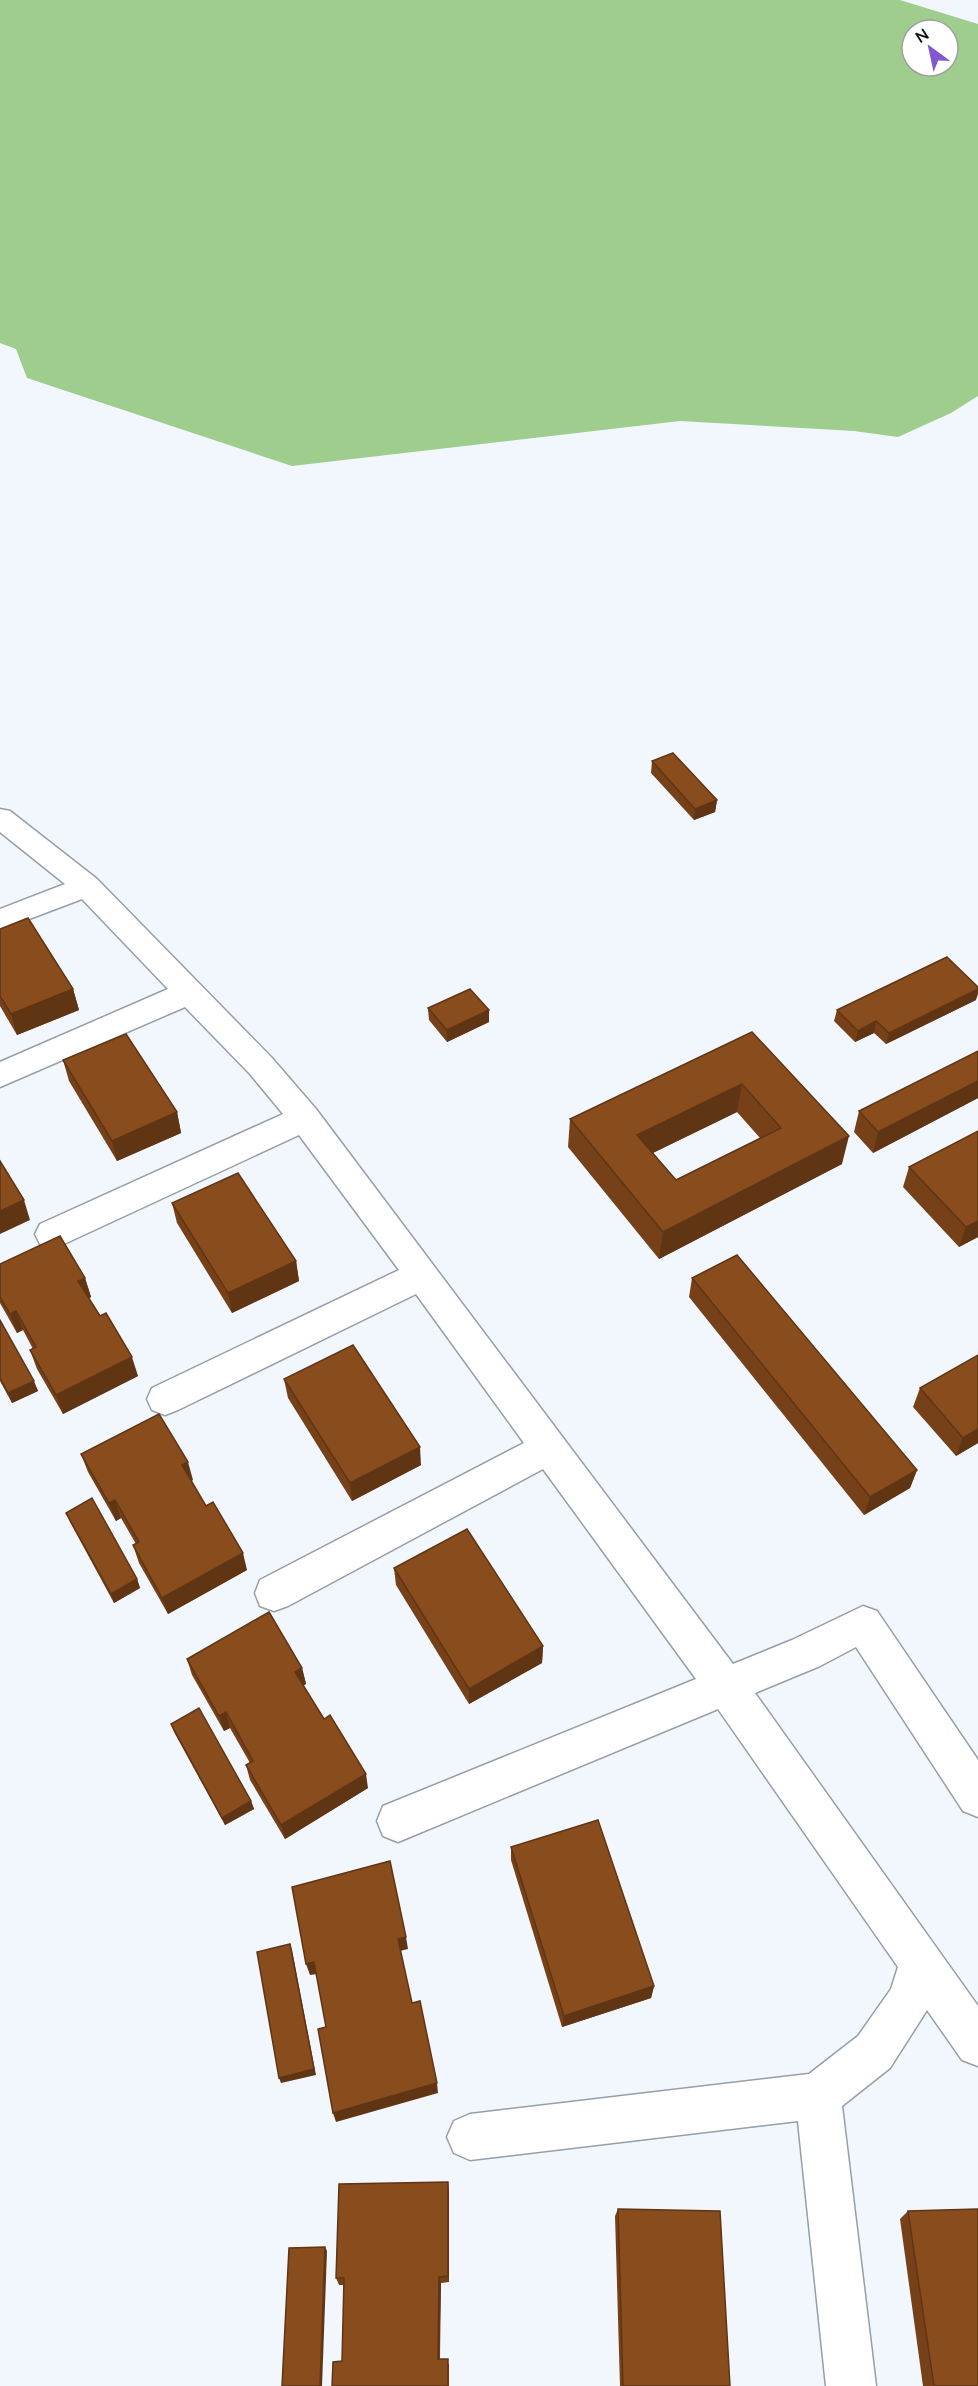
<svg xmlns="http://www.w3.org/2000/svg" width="978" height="2386" font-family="Mulish,sans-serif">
  <rect width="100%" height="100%" fill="#f1f7fd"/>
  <path fill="#9ecd8d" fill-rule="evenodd" d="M0,0H900L978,24V396L951,413L898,437L854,431L680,421L292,466L27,378L16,349L0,343ZM912,30H948V66H912Z"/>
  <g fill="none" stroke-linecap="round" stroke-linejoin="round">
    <defs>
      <polygon id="minor" points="0,809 10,811 97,879 272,1058 316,1109 733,1664 792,1640 863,1606 877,1611 978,1760 978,1817 963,1811 856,1647 820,1666 755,1693 978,2006 978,2066 962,2060 927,2010 890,2068 842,2106 876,2386 826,2386 798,2121 470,2160 454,2153 447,2137 454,2121 470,2114 809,2074 858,2036 891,1989 898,1967 718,1709 398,1842 383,1836 377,1821 383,1806 696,1679 543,1469 288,1606 274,1611 260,1606 255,1593 260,1580 524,1443 416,1294 178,1410 165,1415 152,1410 147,1399 152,1388 399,1270 299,1135 64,1244 52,1248 40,1244 35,1234 40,1224 283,1114 250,1074 185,1007 0,1087 0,1062 168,989 82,899 0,930 0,909 65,884 0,832"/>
    </defs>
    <use href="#minor" stroke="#959fa7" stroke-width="3"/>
    <use href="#minor" fill="#fff" fill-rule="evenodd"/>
  </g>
  <g fill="#764119" fill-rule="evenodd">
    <polygon points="652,761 717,800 715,812 694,820 651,773"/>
    <polygon points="0,929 73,989 79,1010 17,1035 0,1006"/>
    <polygon points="976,1000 886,1044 874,1033 855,1042 834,1021 837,1010"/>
    <polygon points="428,1009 489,1022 447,1042 429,1020"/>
    <path d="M752,1032L842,1164L659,1259L568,1147L570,1119ZM737,1112L760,1138L676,1180L653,1153Z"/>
    <polygon points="978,1051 978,1098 873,1153 854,1132 859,1111"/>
    <polygon points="63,1060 177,1112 181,1133 117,1161 69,1081"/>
    <polygon points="978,1131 978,1237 959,1247 903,1187 909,1167"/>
    <polygon points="172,1203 296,1261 299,1281 232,1313 177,1223"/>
    <polygon points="0,1264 85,1278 91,1297 89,1298 138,1376 63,1414 37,1369 30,1350 33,1349 23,1330 17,1333 0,1303"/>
    <polygon points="692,1278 917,1470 910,1488 864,1515 689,1297"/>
    <polygon points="0,1320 38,1391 12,1403 0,1381"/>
    <polygon points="284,1379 421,1465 352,1501 288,1398"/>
    <polygon points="920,1388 978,1443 956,1456 913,1407"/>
    <polygon points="81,1454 193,1480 191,1481 206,1506 247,1570 168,1614 139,1563 133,1545 136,1544 121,1518 116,1521 88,1472"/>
    <polygon points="66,1513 137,1579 140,1588 114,1603 70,1522"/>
    <polygon points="394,1568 543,1646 542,1663 469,1704 396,1585"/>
    <polygon points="187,1659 302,1668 306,1684 303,1685 368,1788 285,1839 250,1780 246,1765 250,1763 230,1728 224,1731 192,1675"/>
    <polygon points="171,1724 251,1801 254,1809 225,1825 174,1732"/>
    <polygon points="511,1847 654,1986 651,1998 562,2027 511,1860"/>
    <polygon points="449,2190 449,2282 441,2283 440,2359 449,2364 449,2386 332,2386 342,2361 344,2285 339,2285 336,2278"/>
    <polygon points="618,2209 730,2386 620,2386 615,2216"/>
    <polygon points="908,2211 978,2386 923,2386 900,2219"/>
  </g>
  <g fill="#603514">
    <polygon points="717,800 715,812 694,820 695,809"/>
    <polygon points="73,989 79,1010 17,1035 11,1014"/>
    <polygon points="978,989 978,994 976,1000 886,1044 889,1033"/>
    <polygon points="489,1010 489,1022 447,1042 447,1030"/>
    <polygon points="876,1021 874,1033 855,1042 858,1031"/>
    <polygon points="978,1081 978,1098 873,1153 878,1132"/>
    <polygon points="742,1084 737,1112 634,1162 637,1135"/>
    <polygon points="177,1112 181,1133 117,1161 112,1141"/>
    <polygon points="849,1136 842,1164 659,1259 663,1232"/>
    <polygon points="24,1200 30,1220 0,1234 0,1211"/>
    <polygon points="978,1221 978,1237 959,1247 966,1227"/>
    <polygon points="296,1261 299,1281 232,1313 228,1293"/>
    <polygon points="85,1278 91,1297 85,1301 78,1281"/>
    <polygon points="16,1311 23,1330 17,1333 10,1314"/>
    <polygon points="132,1357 138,1376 63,1414 56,1395"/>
    <polygon points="34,1381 38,1391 12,1403 8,1393"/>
    <polygon points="978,1429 978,1443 956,1456 963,1438"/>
    <polygon points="420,1447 421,1465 352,1501 350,1483"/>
    <polygon points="188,1462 193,1480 187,1483 182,1465"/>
    <polygon points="917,1470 910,1488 864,1515 870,1497"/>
    <polygon points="115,1500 121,1518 116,1521 109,1503"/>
    <polygon points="243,1553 247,1570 168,1614 162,1598"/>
    <polygon points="137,1579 140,1588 114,1603 111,1594"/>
    <polygon points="543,1646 542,1663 469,1704 469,1689"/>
    <polygon points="302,1668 306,1684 299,1688 295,1672"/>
    <polygon points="226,1712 230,1728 224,1731 219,1716"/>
    <polygon points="366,1774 368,1788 285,1839 281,1825"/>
    <polygon points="251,1801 254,1809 225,1825 222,1818"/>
    <polygon points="406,1937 408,1949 400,1951 398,1939"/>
    <polygon points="290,1944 292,1950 316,2075 281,2083 279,2078"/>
    <polygon points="314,1962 317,1974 310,1975 306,1964"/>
    <polygon points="654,1986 651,1998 562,2027 564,2016"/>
    <polygon points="437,2083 438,2093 336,2122 333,2113"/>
    <polygon points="448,2182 449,2190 449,2282 448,2276"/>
    <polygon points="325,2247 327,2251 322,2386 320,2386"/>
    <polygon points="439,2277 441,2283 439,2363 438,2359"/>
  </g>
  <g fill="#894c1d" stroke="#603514" stroke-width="1.5" fill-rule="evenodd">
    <polygon points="673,753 717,800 695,809 652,761"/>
    <polygon points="28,918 73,989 11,1014 0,996 0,929"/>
    <polygon points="947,957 978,987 978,989 889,1033 876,1021 858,1031 837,1010"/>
    <polygon points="470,989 489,1010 447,1030 428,1008"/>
    <path d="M752,1032L849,1136L663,1232L570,1119ZM742,1084L781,1128L676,1180L637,1135Z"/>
    <polygon points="126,1034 177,1112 112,1141 63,1060"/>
    <polygon points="978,1051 978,1081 878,1132 859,1111"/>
    <polygon points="978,1131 978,1221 966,1227 909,1167"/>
    <polygon points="0,1161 24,1200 0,1211"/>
    <polygon points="238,1173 296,1261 228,1293 172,1203"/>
    <polygon points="60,1236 85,1278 78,1281 100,1316 106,1313 132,1357 56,1395 30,1350 36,1347 16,1311 10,1314 0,1297 0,1264"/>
    <polygon points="737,1255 917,1470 870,1497 692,1278"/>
    <polygon points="0,1320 34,1381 8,1393 0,1378"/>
    <polygon points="353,1345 420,1447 350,1483 284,1379"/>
    <polygon points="978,1355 978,1429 963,1438 920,1388"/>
    <polygon points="159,1414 188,1462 182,1465 206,1506 213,1502 243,1553 162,1598 133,1545 139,1542 115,1500 109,1503 81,1454"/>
    <polygon points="92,1498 137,1579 111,1594 66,1513"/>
    <polygon points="467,1529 543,1646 469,1689 394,1568"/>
    <polygon points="269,1612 302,1668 295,1672 324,1719 330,1715 366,1774 281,1825 246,1765 253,1761 226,1712 219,1716 187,1659"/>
    <polygon points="199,1708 251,1801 222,1818 171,1724"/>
    <polygon points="598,1820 654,1986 564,2016 511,1847"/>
    <polygon points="390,1861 406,1937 398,1939 412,2003 420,2001 437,2083 333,2113 318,2029 326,2027 314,1962 306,1964 292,1887"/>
    <polygon points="290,1944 314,2069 279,2078 257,1952"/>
    <polygon points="448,2182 448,2276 439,2277 438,2359 448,2359 448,2386 332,2386 333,2362 342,2361 344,2278 336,2278 339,2184"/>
    <polygon points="618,2209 720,2211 730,2386 623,2386"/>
    <polygon points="978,2209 978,2386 934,2386 908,2211"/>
    <polygon points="325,2247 320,2386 282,2386 289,2248"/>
  </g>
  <g transform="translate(930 48) rotate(327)"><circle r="28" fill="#ffffff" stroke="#9fa0a1" stroke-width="1.5"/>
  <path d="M0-4.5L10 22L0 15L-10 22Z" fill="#8357d1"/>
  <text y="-9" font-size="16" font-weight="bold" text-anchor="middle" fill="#0e1215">N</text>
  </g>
</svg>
